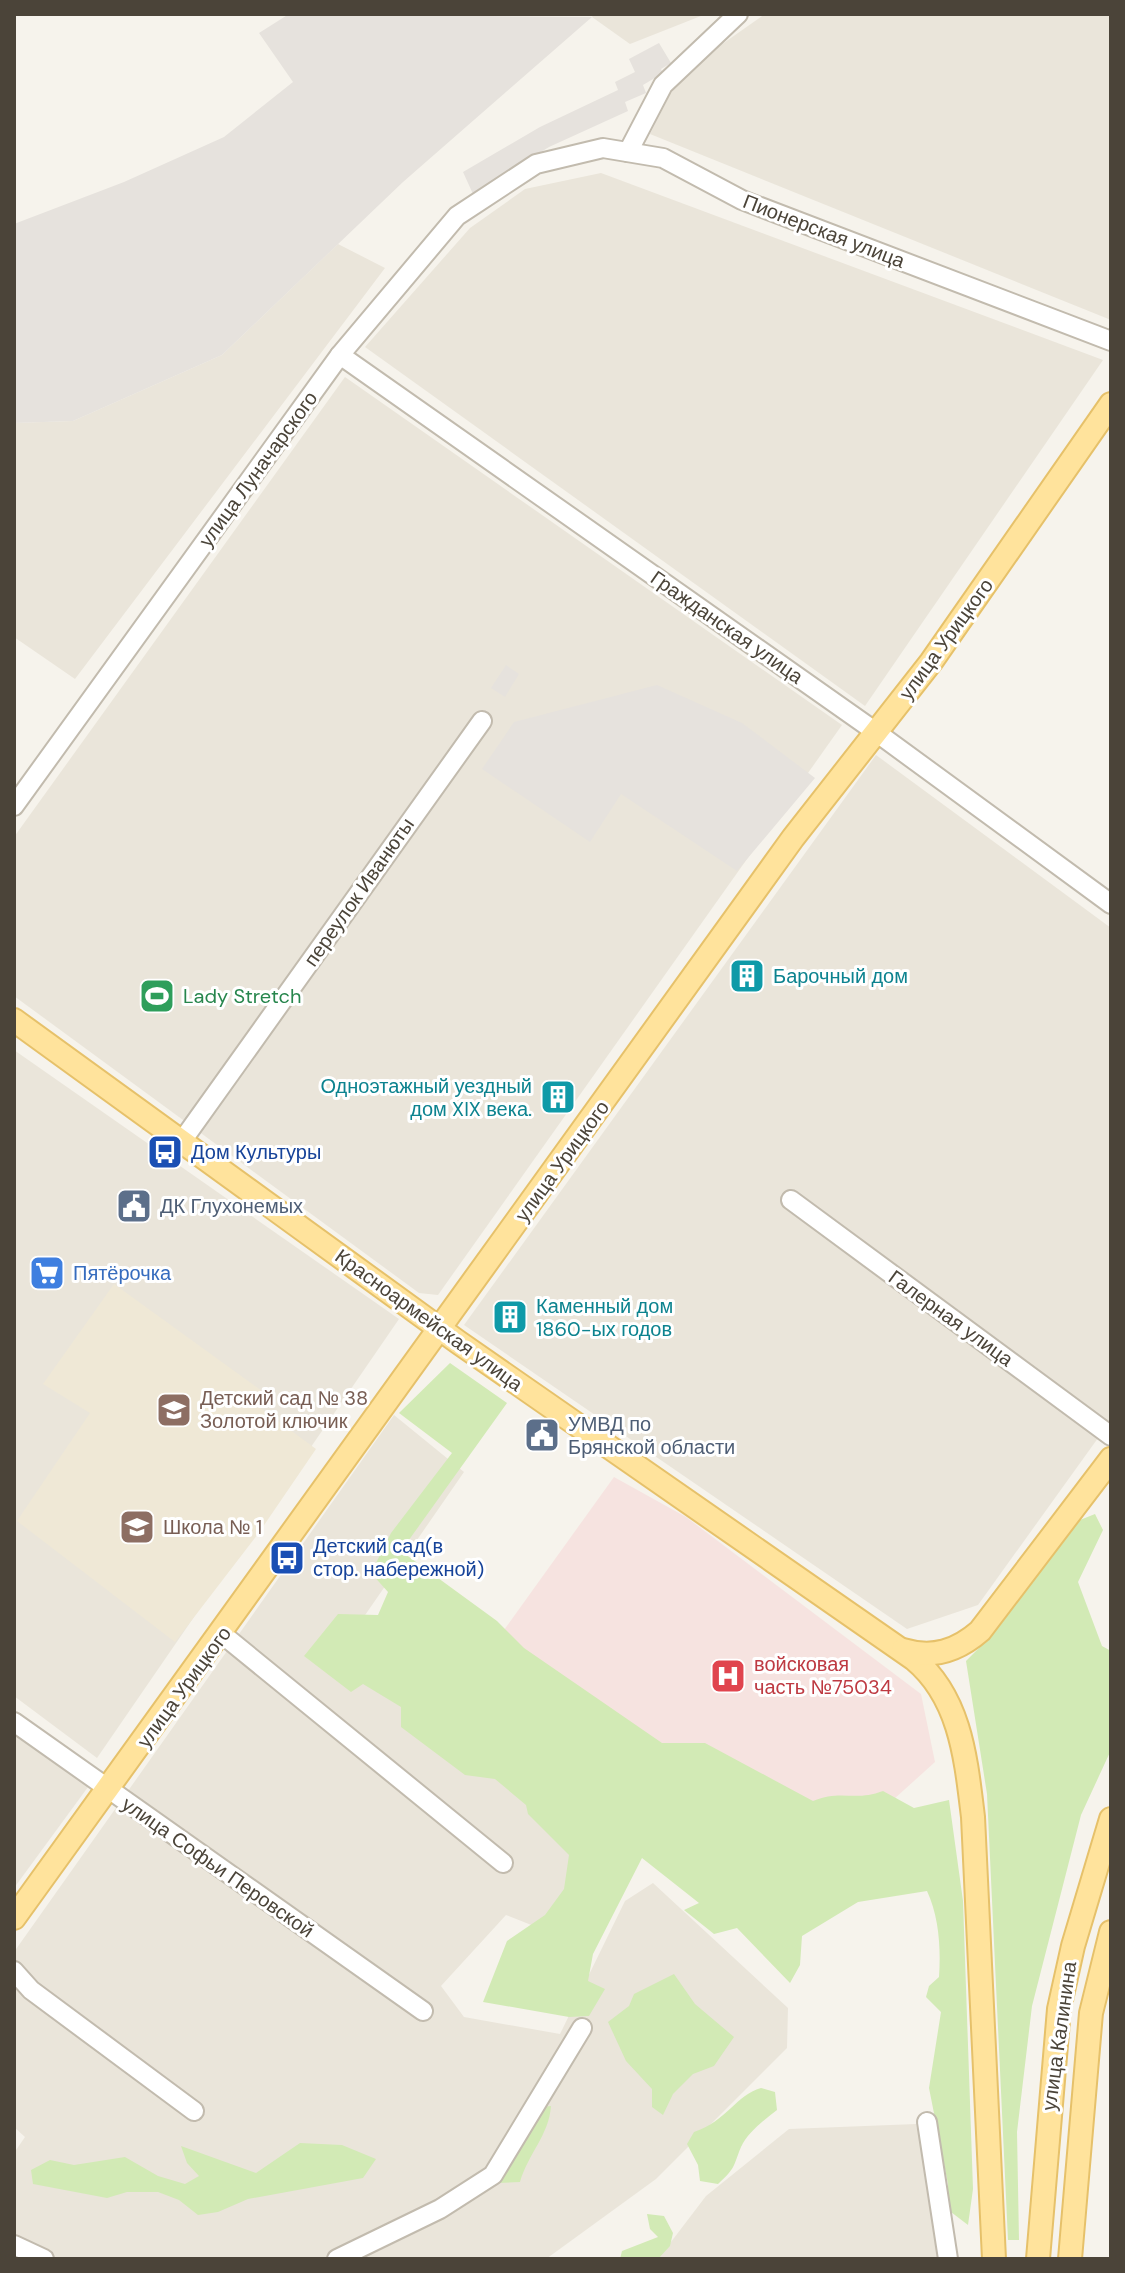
<svg xmlns="http://www.w3.org/2000/svg" width="1125" height="2273" font-family="'DM Sans',sans-serif">
  <rect width="100%" height="100%" fill="#f6f3ec"/>
  <g fill="#eae5da">
    <polygon points="594,14 706,14 630,44 592,17"/>
    <polygon points="765,14 1111,14 1111,320 650,134 670,94 698,61"/>
    <polygon points="601,173 1103,360 865,706 365,347 470,228 525,189"/>
    <polygon points="338,244 385,268 75,679 14,637 14,423 73,421 222,355"/>
    <polygon points="345,377 842,725 438,1295 419,1293 14,996 14,837"/>
    <polygon points="876,755 1111,928 1111,1420 978,1605 907,1629 464,1325"/>
    <polygon points="14,1050 399,1319 97,1758 14,1696"/>
    <polygon points="394,1415 464,1472 343,1647 593,1852 549,1932 506,1915 441,1986 464,2017 560,2034 625,1901 653,1883 788,2008 787,2048 656,2179 546,2259 14,2259 14,2153 25,2137 14,2127 14,1952"/>
    <polygon points="14,1735 88,1787 14,1888"/>
    <polygon points="916,2124 939,2230 941,2259 658,2259 706,2196 789,2129"/>
  </g>
  <g fill="#e6e2dd">
    <polygon points="289,14 592,17 403,182 222,355 73,421 14,423 14,224 124,182 224,137 293,82 259,33"/>
    <polygon points="659,43 671,63 661,69 663,73 643,85 646,93 625,102 628,111 549,147 473,194 463,172 540,127 618,90 615,82 635,72 629,59"/>
    <polygon points="506,665 519,674 505,697 491,688"/>
    <polygon points="657,685 742,723 815,778 737,871 621,794 590,842 482,769 514,722"/>
  </g>
  <polygon fill="#efe8d6" points="114,1284 266,1394 259,1407 316,1449 258,1534 175,1642 17,1521 90,1413 43,1384"/>
  <polygon fill="#f6e3e0" points="614,1477 686,1517 921,1694 935,1762 852,1837 664,1747 532,1657 504,1630"/>
  <g fill="#d2eab5">
    <path d="M450,1363L507,1403L401,1551L497,1621L524,1648L662,1743H705L813,1801C842,1789 854,1802 883,1791L914,1808L949,1800L963,1901L973,2189L968,2225L947,2209L948,2184L929,2088L941,2012L926,1997L929,1986L939,1977C941,1948 939,1917 927,1891L858,1902L802,1936L800,1965L790,1983L737,1928L714,1934L684,1910L699,1903L642,1858L593,1954L588,1981L605,1989L589,2016L569,2017L483,2002L507,1941L545,1915L564,1889L569,1855L528,1814L526,1805L495,1779L465,1775L401,1727V1707L363,1684L351,1692L304,1656L338,1614L378,1615L388,1592L371,1573L391,1533L452,1453L399,1413Z"/>
    <polygon points="1095,1514 1103,1530 1078,1582 1102,1646 1111,1651 1111,1750 1081,1815 1032,2006 1017,2132 1019,2240 1008,2240 987,1794 966,1661 994,1633 1080,1520"/>
    <polygon points="674,1974 695,2004 734,2037 714,2066 693,2074 673,2094 663,2115 652,2107 652,2089 626,2061 608,2022 629,2006 634,1994"/>
    <path d="M761,2088L775,2092L777,2110C764,2120 748,2132 741,2147C732,2169 736,2167 718,2184L700,2181L698,2165L687,2144L694,2132C727,2121 736,2095 761,2088Z"/>
    <path d="M551,2106C549,2135 528,2154 520,2182L498,2183L503,2166L542,2107Z"/>
    <polygon points="300,2143 342,2145 376,2159 363,2178 248,2199 218,2212 198,2215 179,2200 158,2192 127,2192 107,2198 33,2184 31,2170 50,2160 74,2165 125,2157 158,2176 185,2184 199,2176 187,2163 181,2146 256,2173"/>
    <polygon points="647,2214 664,2216 673,2233 670,2246 658,2259 620,2259 622,2251 658,2237 650,2229"/>
  </g>
  <g fill="none" stroke-linecap="round" stroke-linejoin="round">
    <defs>
      <g id="minor">
        <polyline points="628,152 663,85 738,14"/>
        <polyline points="340,355 876,732 1111,904"/>
        <polyline points="14,806 340,355 457,216 536,164 603,148 663,158 742,200 1111,341"/>
        <polyline points="182,1141 482,721"/>
        <polyline points="791,1200 1111,1436"/>
        <polyline points="222,1634 503,1863"/>
        <polyline points="14,1722 423,2011"/>
        <polyline points="14,1971 31,1990 194,2111"/>
        <polyline points="927,2122 948,2259"/>
        <polyline points="14,2245 44,2259"/>
        <polyline points="337,2259 440,2209 493,2175 582,2028"/>
      </g>
      <g id="major">
        <path d="M14,1020L458,1342L914,1659C961,1698 966,1760 973,1817L994,2259"/>
        <path d="M903,1650C933,1659 957,1651 980,1631L1111,1459"/>
        <polyline points="14,1918 793,838 931,662 1111,404"/>
        <polyline points="1038,2259 1059,2009 1073,1946 1111,1819"/>
        <polyline points="1070,2259 1091,2013 1111,1932"/>
      </g>
    </defs>
    <use href="#minor" stroke="#c2bbae" stroke-width="22"/>
    <use href="#major" stroke="#e6c16a" stroke-width="26"/>
    <use href="#minor" stroke="#fff" stroke-width="18"/>
    <use href="#major" stroke="#ffe39c" stroke-width="22"/>
  </g>
  <defs>
    <symbol id="building-square" viewBox="-11 -11 22 22"><rect x="-9" y="-9" width="18" height="18" rx="4" fill="#0f9aa8" stroke="#fff"/><path d="M-4-6H4V6H1V3H-1V6H-4ZM-2.5-4.3h1.7v1.8h-1.7ZM.8-4.3h1.7v1.8H.8ZM-2.5-1h1.7V.8h-1.7ZM.8-1h1.7V.8H.8Z" fill="#fff"/></symbol>
    <symbol id="stadium-square" viewBox="-11 -11 22 22"><rect x="-9" y="-9" width="18" height="18" rx="4" fill="#2e9e5b" stroke="#fff"/><path d="M0-5a6.5 5 0 1 0 0 10a6.5 5 0 1 0 0-10ZM-3.5-1.8h7v3.6h-7Z" fill="#fff"/></symbol>
    <symbol id="bus-square" viewBox="-11 -11 22 22"><rect x="-9" y="-9" width="18" height="18" rx="4" fill="#1a4fb4" stroke="#fff"/><path d="M-5-6H5V4H4V6H2V4H-2V6H-4V4H-5ZM-3.5-4V0h7V-4ZM-3.5 1.2v1.5H-2V1.2ZM2 1.2v1.5H3.5V1.2Z" fill="#fff"/></symbol>
    <symbol id="civic-square" viewBox="-11 -11 22 22"><rect x="-9" y="-9" width="18" height="18" rx="4" fill="#5c6f8a" stroke="#fff"/><path d="M-.6-6.5H3V-4.5H.6V-3L4-1V1h2V6H-6V1h2V-1L-.6-3ZM-1.2 2.5V6h2.4V2.5Z" fill="#fff"/></symbol>
    <symbol id="supermarket-square" viewBox="-11 -11 22 22"><rect x="-9" y="-9" width="18" height="18" rx="4" fill="#3f7fe0" stroke="#fff"/><path d="M-6-5.5h2.5l.6 2H6L4.5 2H-2.5L-4.4-4H-6ZM-1.5 3.2a1.3 1.3 0 1 0 .1 0ZM3 3.2a1.3 1.3 0 1 0 .1 0Z" fill="#fff"/></symbol>
    <symbol id="school-square" viewBox="-11 -11 22 22"><rect x="-9" y="-9" width="18" height="18" rx="4" fill="#8d6e63" stroke="#fff"/><path d="M0-5L7-2L0 1L-7-2ZM-4 1L0 2.5L4 1V4Q0 6-4 4Z" fill="#fff"/></symbol>
    <symbol id="hospital-square" viewBox="-11 -11 22 22"><rect x="-9" y="-9" width="18" height="18" rx="4" fill="#e0444e" stroke="#fff"/><path d="M-5-5h3v3.5h4V-5h3V5h-3V1.5h-4V5h-3Z" fill="#fff"/></symbol>
  </defs>
  <g fill-rule="evenodd">
    <use href="#building-square" x="727" y="956" width="40" height="40"/>
    <use href="#stadium-square" x="137" y="976" width="40" height="40"/>
    <use href="#building-square" x="538" y="1077" width="40" height="40"/>
    <use href="#bus-square" x="145" y="1132" width="40" height="40"/>
    <use href="#civic-square" x="114" y="1186" width="40" height="40"/>
    <use href="#supermarket-square" x="27" y="1253" width="40" height="40"/>
    <use href="#building-square" x="490" y="1297" width="40" height="40"/>
    <use href="#school-square" x="154" y="1390" width="40" height="40"/>
    <use href="#civic-square" x="522" y="1415" width="40" height="40"/>
    <use href="#school-square" x="117" y="1507" width="40" height="40"/>
    <use href="#bus-square" x="267" y="1538" width="40" height="40"/>
    <use href="#hospital-square" x="708" y="1656" width="40" height="40"/>
  </g>
  <g text-anchor="middle" stroke-width="6" stroke-linejoin="round" paint-order="stroke">
    <g font-size="20" fill="#4b4439" stroke="#fff">
      <text transform="translate(824 231) rotate(21)" y="7">Пионерская улица</text>
      <text transform="translate(258 469) rotate(-54)" y="7">улица Луначарского</text>
      <text transform="translate(727 627) rotate(35)" y="7">Гражданская улица</text>
      <text transform="translate(946 639) rotate(-54)" y="7">улица Урицкого</text>
      <text transform="translate(359 892) rotate(-55)" y="7">переулок Иванюты</text>
      <text transform="translate(562 1161) rotate(-54)" y="7">улица Урицкого</text>
      <text transform="translate(951 1318) rotate(36)" y="7">Галерная улица</text>
      <text transform="translate(429 1320) rotate(36)" y="7">Красноармейская улица</text>
      <text transform="translate(184 1687) rotate(-54)" y="7">улица Урицкого</text>
      <text transform="translate(218 1867) rotate(35)" y="7">улица Софьи Перовской</text>
      <text transform="translate(1059 2036) rotate(-82)" y="7">улица Калинина</text>
    </g>
    <g font-size="20" fill="#0d838f" stroke="#fff" text-anchor="start">
      <text x="773" y="983">Барочный дом</text>
      <text x="532" y="1093" text-anchor="end">Одноэтажный уездный<tspan x="532" dy="23">дом XIX века.</tspan></text>
      <text x="536" y="1313">Каменный дом<tspan x="536" dy="23">1860-ых годов</tspan></text>
    </g>
    <g font-size="20" fill="#27864d" stroke="#fff" text-anchor="start">
      <text x="183" y="1003">Lady Stretch</text>
    </g>
    <g font-size="20" fill="#164399" stroke="#fff" text-anchor="start">
      <text x="191" y="1159">Дом Культуры</text>
      <text x="313" y="1553">Детский сад(в<tspan x="313" dy="23">стор. набережной)</tspan></text>
    </g>
    <g font-size="20" fill="#4e5e75" stroke="#fff" text-anchor="start">
      <text x="160" y="1213">ДК Глухонемых</text>
      <text x="568" y="1431">УМВД по<tspan x="568" dy="23">Брянской области</tspan></text>
    </g>
    <g font-size="20" fill="#366cbe" stroke="#fff" text-anchor="start">
      <text x="73" y="1280">Пятёрочка</text>
    </g>
    <g font-size="20" fill="#785e54" stroke="#fff" text-anchor="start">
      <text x="200" y="1405">Детский сад № 38<tspan x="200" dy="23">Золотой ключик</tspan></text>
      <text x="163" y="1534">Школа № 1</text>
    </g>
    <g font-size="20" fill="#be3a42" stroke="#fff" text-anchor="start">
      <text x="754" y="1671">войсковая<tspan x="754" dy="23">часть №75034</tspan></text>
    </g>
  </g>
  <rect width="1125" height="2273" fill="none" stroke="#4b4439" stroke-width="32"/>
</svg>
